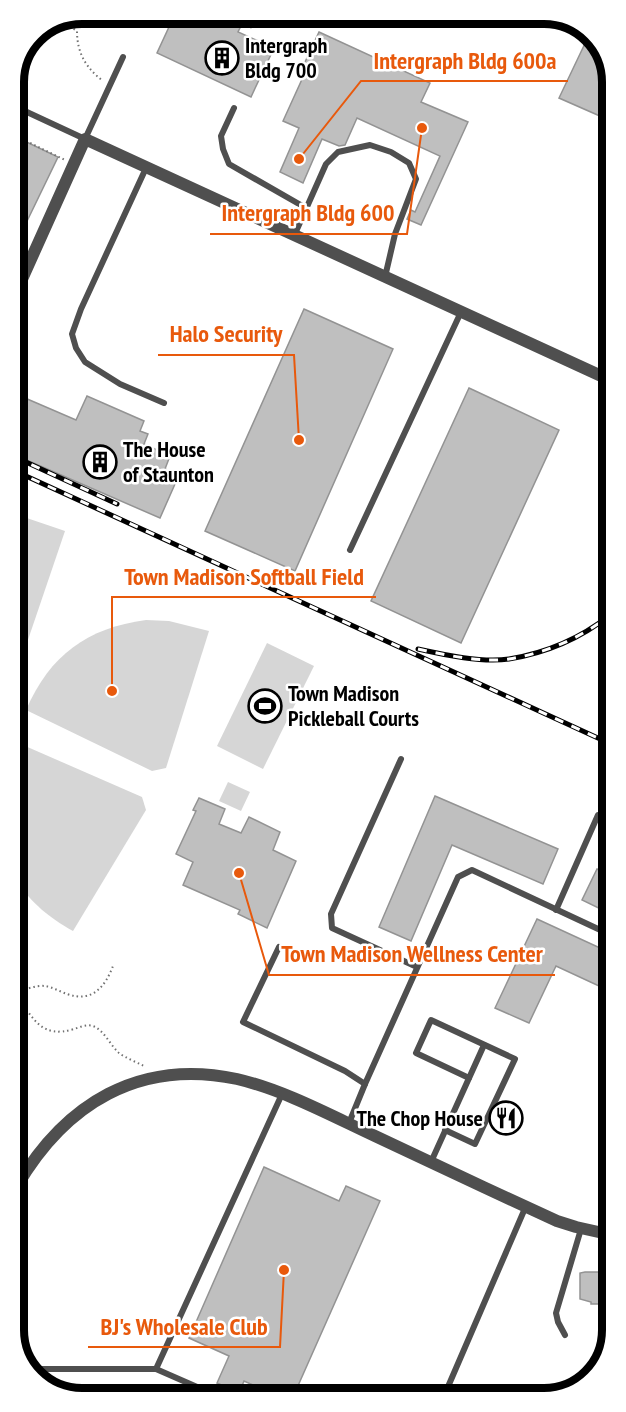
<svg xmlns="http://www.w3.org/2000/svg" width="626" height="1412" font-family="'PT Sans Narrow',sans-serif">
  <rect width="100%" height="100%" fill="#fff"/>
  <g fill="#d6d6d6">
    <polygon points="15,514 65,531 15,678"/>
    <path d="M146,620L169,621L209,631L166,768L152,771L26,710C50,655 87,628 146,620Z"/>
    <polygon points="267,643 314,666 263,769 217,746"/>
    <path d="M16,742L142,797L146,810L73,931C48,917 33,904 16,881Z"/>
    <polygon points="228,782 250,792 241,811 219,801"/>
  </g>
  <g fill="#bfbfbf" stroke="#939393" stroke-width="1.5">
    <polygon points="175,14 247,14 238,32 274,48 251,97 157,53"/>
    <polygon points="319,32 430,83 421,102 468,122 421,225 407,219 411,210 415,212 440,156 357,118 345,145 339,146 322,139 303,183 280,172 299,128 283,121 303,77 299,75"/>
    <polygon points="590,33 609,60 609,120 559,98"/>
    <polygon points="14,136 58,157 14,248"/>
    <polygon points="304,309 393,349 295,571 205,531"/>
    <polygon points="469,388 559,430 461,643 371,601"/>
    <polygon points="18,395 76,420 87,396 144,421 140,431 148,434 144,444 170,456 165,469 179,475 160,518 15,455 15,403"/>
    <polygon points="435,796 558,849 543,884 452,845 411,941 379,927"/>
    <polygon points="199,798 225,809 219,824 241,833 249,817 280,832 273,850 296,861 267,928 238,914 240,910 183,885 193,862 176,854 196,811 193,810"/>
    <polygon points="597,869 611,875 611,914 582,900"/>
    <polygon points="537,919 611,953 612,992 556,966 529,1023 495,1008"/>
    <polygon points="264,1167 339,1201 346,1186 380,1201 293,1397 280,1397 244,1381 239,1393 217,1383 229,1356 189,1338"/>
    <polygon points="585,1272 612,1272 612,1304 591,1304 591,1302 580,1299 580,1273"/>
  </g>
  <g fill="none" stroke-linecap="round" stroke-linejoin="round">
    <g stroke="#717171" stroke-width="2" stroke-dasharray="1.5 3" stroke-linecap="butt">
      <path d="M66,24L77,31C77,53 86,68 103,81"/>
      <polyline points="14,135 65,160"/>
      <polyline points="15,246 23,249"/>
      <path d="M16,992C24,990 36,985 45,986C52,987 61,992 67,994C92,1003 105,987 113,966"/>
      <path d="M16,995C34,1019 41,1039 74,1029C80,1027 87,1024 93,1026C104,1030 110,1045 119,1053C126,1058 136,1062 144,1066"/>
    </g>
    <g stroke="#4f4f4f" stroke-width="6">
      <path d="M450,14C460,21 474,24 483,14"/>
      <polyline points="251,25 257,14"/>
      <polyline points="14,106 85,139 123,57"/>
      <polyline points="234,108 221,136 223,149 229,164 306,208"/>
      <polyline points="146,168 81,309 72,334 76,348 85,362 120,384 164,403"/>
      <polyline points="294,236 326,164 338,152 370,145 391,152 409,163 416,179 395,234 385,277"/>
      <polyline points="350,550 461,312"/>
      <polyline points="401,759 331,914 332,928 417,967"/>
      <polyline points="556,910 598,815"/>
      <polyline points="279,947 243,1022 345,1071 365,1084 349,1123"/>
      <polyline points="365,1084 458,877 472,870 611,935"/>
      <polyline points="445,1130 475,1144 515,1059 431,1020 416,1053 469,1078"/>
      <polyline points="431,1162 484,1045"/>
      <polyline points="565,1335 558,1322 556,1313 581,1229"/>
      <polyline points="29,1369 156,1369 220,1397"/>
      <polyline points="156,1369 282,1094"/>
      <polyline points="321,1392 332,1396"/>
      <polyline points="444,1396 526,1206"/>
    </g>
    <polyline stroke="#4f4f4f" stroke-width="12" points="14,297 85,139 610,380"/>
    <path stroke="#4f4f4f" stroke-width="12" d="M17,1186C65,1104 139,1058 237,1079C284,1090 332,1116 375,1136C436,1165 496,1193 557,1221L576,1227L612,1235"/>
    <defs>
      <g id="rail">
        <polyline points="15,457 117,504"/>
        <polyline points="15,471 611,744"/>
        <path d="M418,649C445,655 482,663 509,659C546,653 581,638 610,615"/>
      </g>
    </defs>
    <use href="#rail" stroke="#000" stroke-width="5"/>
    <use href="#rail" stroke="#fff" stroke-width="3" stroke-dasharray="9" stroke-linecap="butt"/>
  </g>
  <defs>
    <symbol id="building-ring" viewBox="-11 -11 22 22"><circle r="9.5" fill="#fff" stroke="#000" stroke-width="1.5"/><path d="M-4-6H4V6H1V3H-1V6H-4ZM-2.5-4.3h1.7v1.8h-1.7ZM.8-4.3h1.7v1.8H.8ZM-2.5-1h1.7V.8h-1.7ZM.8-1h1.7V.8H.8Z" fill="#000"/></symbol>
    <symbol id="stadium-ring" viewBox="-11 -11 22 22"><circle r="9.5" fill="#fff" stroke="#000" stroke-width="1.5"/><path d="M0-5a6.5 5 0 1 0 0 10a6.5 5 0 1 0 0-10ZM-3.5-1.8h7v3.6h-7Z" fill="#000"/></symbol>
    <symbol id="restaurant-ring" viewBox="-11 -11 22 22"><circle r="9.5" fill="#fff" stroke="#000" stroke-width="1.5"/><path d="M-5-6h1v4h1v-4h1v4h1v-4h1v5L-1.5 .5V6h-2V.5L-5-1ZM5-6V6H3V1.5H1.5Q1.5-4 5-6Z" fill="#000"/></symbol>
  </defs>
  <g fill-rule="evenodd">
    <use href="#building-ring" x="203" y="39" width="38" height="38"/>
    <use href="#building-ring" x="81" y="443" width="38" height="38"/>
    <use href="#stadium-ring" x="246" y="687" width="38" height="38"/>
    <use href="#restaurant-ring" x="487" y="1099" width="38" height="38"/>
  </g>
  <g text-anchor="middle" stroke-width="5" stroke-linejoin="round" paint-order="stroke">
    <g font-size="22" font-weight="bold" fill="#000" stroke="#fff" text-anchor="start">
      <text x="245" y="53">Intergraph<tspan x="245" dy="25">Bldg 700</tspan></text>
      <text x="123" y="457">The House<tspan x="123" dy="25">of Staunton</tspan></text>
      <text x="288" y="701">Town Madison<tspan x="288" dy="25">Pickleball Courts</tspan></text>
      <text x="483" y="1126" text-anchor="end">The Chop House</text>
    </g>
  </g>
  <path d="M0 0H626V1412H0ZM82 24H544A58 58 0 0 1 602 82V1330A58 58 0 0 1 544 1388H82A58 58 0 0 1 24 1330V82A58 58 0 0 1 82 24Z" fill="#fff" fill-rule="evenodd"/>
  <path fill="none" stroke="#000" stroke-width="8" d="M82 24H544A58 58 0 0 1 602 82V1330A58 58 0 0 1 544 1388H82A58 58 0 0 1 24 1330V82A58 58 0 0 1 82 24Z"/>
  <path fill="none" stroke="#e8590c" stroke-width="2" d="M299 159L361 81H568M422 128L407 234H210M299 440L294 355H158M112 691L112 597H376M239 873L269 975H555M284 1270L280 1347H88"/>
  <g fill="#e8590c" stroke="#fff" stroke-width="2">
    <circle cx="299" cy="159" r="6"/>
    <circle cx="422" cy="128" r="6"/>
    <circle cx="299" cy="440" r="6"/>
    <circle cx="112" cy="691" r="6"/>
    <circle cx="239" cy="873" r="6"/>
    <circle cx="284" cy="1270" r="6"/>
  </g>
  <g font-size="24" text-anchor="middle" font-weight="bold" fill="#e8590c" stroke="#fff" stroke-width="5" stroke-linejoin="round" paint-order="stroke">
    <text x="465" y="69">Intergraph Bldg 600a</text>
    <text x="308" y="221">Intergraph Bldg 600</text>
    <text x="226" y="342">Halo Security</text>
    <text x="244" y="585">Town Madison Softball Field</text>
    <text x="412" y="962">Town Madison Wellness Center</text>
    <text x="184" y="1335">BJ's Wholesale Club</text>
  </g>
</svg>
